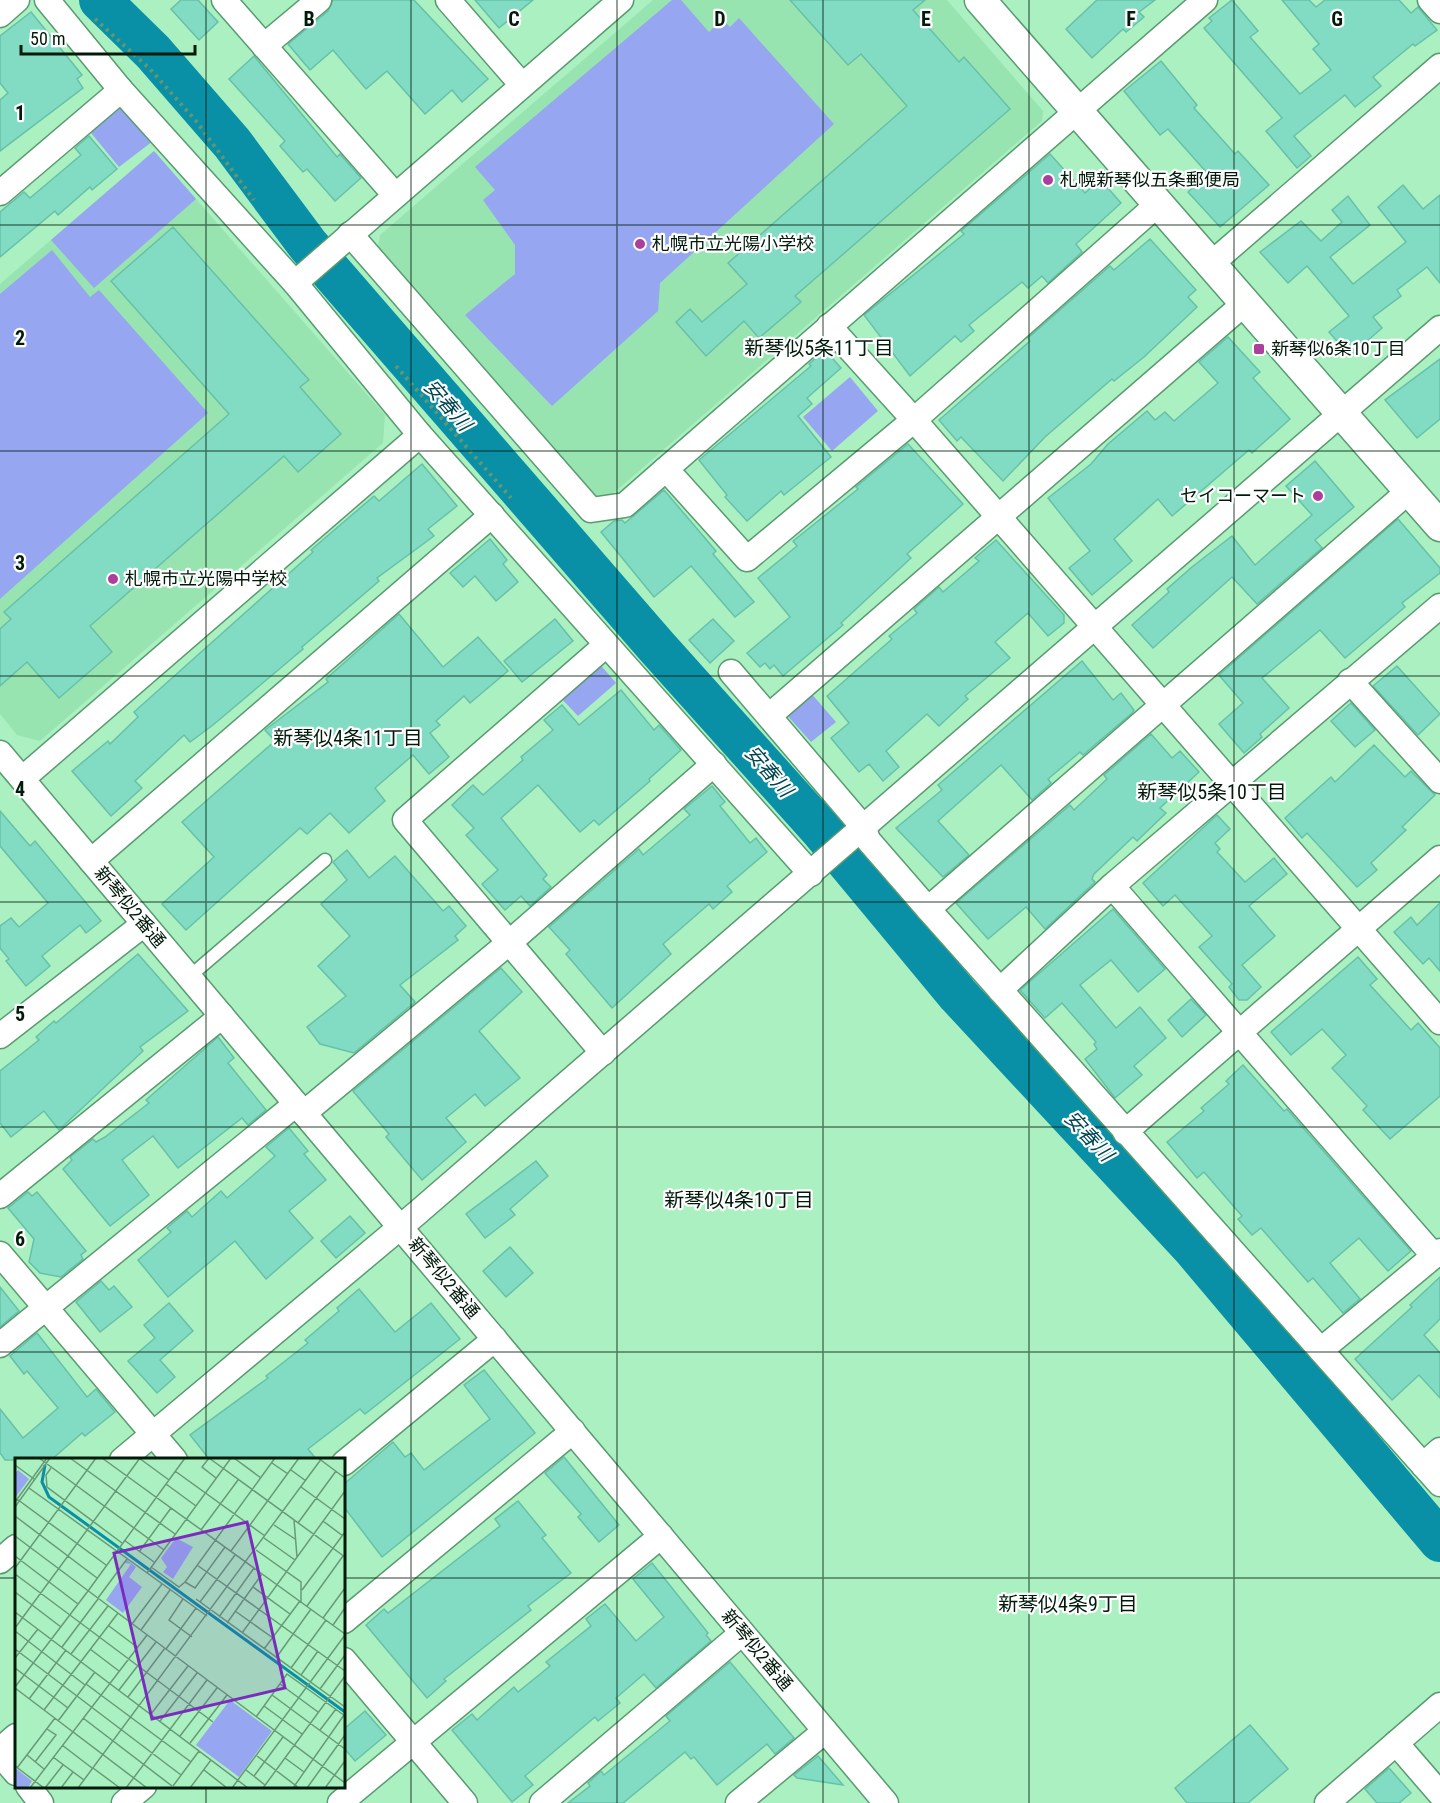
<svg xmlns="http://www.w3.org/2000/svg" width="1440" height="1803" font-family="'Roboto Condensed','Noto Sans JP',sans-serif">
  <rect width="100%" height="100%" fill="#abf0c0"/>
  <g fill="#98e4b1">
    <polygon points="653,0 947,0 1043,111 1042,121 608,498 589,495 377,252 380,235"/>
    <polygon points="154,151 385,415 383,443 40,741 17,735 0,714 0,284"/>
  </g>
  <g fill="#96a6f0">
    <polygon points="672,0 681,0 709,32 722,19 730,27 739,18 834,124 660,283 658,311 552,406 465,315 515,274 515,245 483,200 495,190 475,167"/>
    <polygon points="119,101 153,141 119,167 87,128"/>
    <polygon points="154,151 196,199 94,288 51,240"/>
    <polygon points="52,250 90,297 99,290 208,413 0,599 0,294"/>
    <polygon points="850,377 878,411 832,451 803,417"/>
    <polygon points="598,662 616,683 578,716 559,696"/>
    <polygon points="810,692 836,722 811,742 785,713"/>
  </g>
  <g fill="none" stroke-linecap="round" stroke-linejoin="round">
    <polyline stroke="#098fa6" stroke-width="42" points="100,0 153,52 232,143 308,245 656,646 822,831 958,995 1193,1248 1440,1541"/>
  </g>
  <g fill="#82dcc3" stroke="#67c1a9" stroke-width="1.5">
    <polygon points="181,0 198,0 218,22 199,40 171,9"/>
    <polygon points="333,0 414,0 488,79 462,102 452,90 425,114 387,71 366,89 333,50 310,70 288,44 328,11"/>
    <polygon points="475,0 533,0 499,28"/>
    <polygon points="790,0 925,0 913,10 959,62 964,57 1010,109 795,296 801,302 759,338 744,321 706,356 676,322 690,309 702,322 747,284 728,263 907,106 861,54 848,65"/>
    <polygon points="1097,0 1155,0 1139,12 1144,17 1126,32 1123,29 1092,58 1066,29"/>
    <polygon points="1232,0 1258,31 1250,37 1300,94 1331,70 1313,49 1319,44 1282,0 1309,0 1316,7 1325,0 1399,0 1411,13 1418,7 1437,30 1415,46 1413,44 1373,77 1381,86 1355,107 1345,95 1294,136 1311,156 1297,168 1266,131 1282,118 1204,28 1212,21 1209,18"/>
    <polygon points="31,12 82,75 77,79 83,88 0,151 0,100 8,93 0,83 0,36"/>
    <polygon points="254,56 337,157 340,154 361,178 335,201 307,169 303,172 280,146 285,141 229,79"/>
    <polygon points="1161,61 1197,105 1194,108 1235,154 1238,151 1269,185 1220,227 1188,192 1208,174 1168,129 1160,135 1124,91"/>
    <polygon points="89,136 117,169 92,190 90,187 58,215 55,211 0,257 0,212 24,192 30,198 81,155 75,148"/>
    <polygon points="1050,154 1085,193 1100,179 1121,203 1076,244 1082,252 1048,283 1042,276 1028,288 1022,282 969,325 974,331 961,342 955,336 910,376 864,315 964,234 961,231"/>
    <polygon points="1403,185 1423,209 1440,195 1440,283 1427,267 1397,290 1401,296 1373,317 1382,328 1350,356 1329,332 1349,316 1307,266 1288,283 1260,252 1301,221 1321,241 1342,222 1332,210 1348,196 1370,225 1330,257 1353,284 1406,242 1378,207"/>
    <polygon points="173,227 309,380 300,387 341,434 298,472 284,456 90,626 112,652 59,698 27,662 0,686 0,629 11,619 4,612 229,414 111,281"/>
    <polygon points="1150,239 1196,290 1188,297 1197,307 1144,357 1114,381 1112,379 1045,437 1003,481 961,437 957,441 939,420 1030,341 1028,338 1110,266 1114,270"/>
    <polygon points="1228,337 1260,372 1253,378 1290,419 1252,453 1249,450 1172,516 1158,499 1114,539 1132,561 1092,595 1069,568 1090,551 1048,498 1091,464 1108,444 1147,411 1155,420 1165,412 1174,421 1218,383 1199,362"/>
    <polygon points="825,350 841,368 807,398 812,404 798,416 831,457 784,495 781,491 747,521 725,497 727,495 699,460 811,366 809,364"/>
    <polygon points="1440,359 1440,419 1417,438 1385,400"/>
    <polygon points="908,444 963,504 907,554 911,558 841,623 843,625 783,676 774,665 770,669 765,663 760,667 747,653 790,617 758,578 797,546 793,541 858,489 856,487"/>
    <polygon points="1315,461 1354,507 1315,540 1322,548 1257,604 1232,577 1153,648 1132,625 1169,592 1167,589 1192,567 1232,536 1255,565 1312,515 1286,486"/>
    <polygon points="422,464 457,506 428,529 434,536 377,578 379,581 302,647 303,649 213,725 190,742 184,735 135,781 142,788 111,816 72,771 108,741 110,744 138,717 134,712 313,552 311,550 374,496 379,501"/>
    <polygon points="664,490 716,551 713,554 754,602 735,617 691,566 654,597 601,532 614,521 622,520 625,523"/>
    <polygon points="1398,519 1440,568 1440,573 1402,603 1405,607 1345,658 1320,630 1262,678 1289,708 1260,734 1262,737 1244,753 1219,724 1243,703 1219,675"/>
    <polygon points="490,539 507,560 503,564 518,582 496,601 475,576 463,587 450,573"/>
    <polygon points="996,540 1064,615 1064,623 1048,636 1028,613 995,642 1010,658 965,696 968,699 939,726 927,714 886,751 899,767 883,781 869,764 859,772 831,738 849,723 827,696 892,639 889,636 917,613 914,609 939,587 943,592 979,561 975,558"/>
    <polygon points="399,614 443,667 478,637 508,671 470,703 464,696 436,721 440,725 430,733 449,757 429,774 413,755 375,788 385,801 349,833 330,813 307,834 300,828 186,930 162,904 214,857 182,822 275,741 265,730 328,682 326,679"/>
    <polygon points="555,619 573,641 522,682 504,661"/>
    <polygon points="713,619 734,641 710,663 689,640"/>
    <polygon points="1082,661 1113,700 1121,693 1134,710 1132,713 1083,755 1080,752 1048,779 1051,783 1032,800 1001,765 938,821 969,855 943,877 896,828 942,790 938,785"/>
    <polygon points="1397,666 1440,714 1418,735 1373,686"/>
    <polygon points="621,690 654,730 659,725 681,750 649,779 650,781 599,825 594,820 580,832 538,785 501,818 547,875 543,879 551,887 530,906 521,896 505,910 482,884 498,870 466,835 474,828 452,805 473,785 483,795 523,760 521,757 553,730 544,720 562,705 579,725"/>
    <polygon points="1351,703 1375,730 1355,747 1331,721"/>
    <polygon points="1151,734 1172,758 1180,751 1199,772 1160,808 1166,813 1137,841 1133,837 1094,874 1092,879 1095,882 1045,929 1026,907 988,939 956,903 1070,805 1074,810 1107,779 1104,775"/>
    <polygon points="1374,745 1405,777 1411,771 1435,795 1402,827 1406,830 1371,863 1377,870 1357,887 1307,833 1302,838 1285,818 1331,777 1335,782"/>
    <polygon points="712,786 725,802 720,806 750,843 756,838 767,852 727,886 732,892 713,909 709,904 663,944 671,954 612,1008 566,954 570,950 549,927 639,849 643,855 690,815 684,809"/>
    <polygon points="0,811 30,846 35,841 101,921 86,933 80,925 42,956 50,966 26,986 6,961 9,959 0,948 0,926 11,918 19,927 48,903 0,846"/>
    <polygon points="1217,815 1230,829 1215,843 1220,849 1217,852 1245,882 1274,858 1287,874 1249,906 1275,936 1242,965 1261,987 1247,1000 1239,1000 1229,987 1232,984 1199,947 1212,936 1175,895 1163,906 1143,883"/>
    <polygon points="347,850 369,878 395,856 443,911 449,906 466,926 455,936 458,940 400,985 415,1002 354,1053 320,1044 307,1027 346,996 318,966 350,936 321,904 347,880 333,862"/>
    <polygon points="1440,903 1440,971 1429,958 1423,964 1394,932 1411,917 1417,925"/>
    <polygon points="1113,909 1165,969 1138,992 1111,960 1080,985 1116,1028 1140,1007 1166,1038 1134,1066 1142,1075 1115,1098 1085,1059 1097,1049 1094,1044 1096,1042 1062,1003 1045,1018 1020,990"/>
    <polygon points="138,954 188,1011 140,1047 143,1051 59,1130 44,1111 11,1137 0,1123 0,1071 39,1040 36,1037 54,1021 56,1023"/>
    <polygon points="1358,957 1377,979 1370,985 1411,1030 1418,1023 1440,1048 1440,1096 1390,1139 1363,1110 1367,1106 1332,1068 1346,1055 1322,1029 1291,1055 1271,1032"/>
    <polygon points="501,968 522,992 479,1031 520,1078 485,1106 475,1094 446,1118 466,1142 422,1180 386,1137 389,1134 353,1091"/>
    <polygon points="1191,999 1206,1015 1182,1037 1168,1020"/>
    <polygon points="218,1037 234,1058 228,1063 266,1110 248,1125 242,1118 178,1168 153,1136 122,1160 149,1195 110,1226 63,1169 72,1160 70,1157 93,1139 96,1142 105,1137 149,1103 146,1100"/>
    <polygon points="1243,1065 1284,1111 1287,1109 1298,1122 1411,1251 1388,1271 1359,1238 1330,1263 1360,1299 1343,1313 1313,1278 1308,1282 1261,1228 1252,1235 1238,1219 1242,1216 1204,1172 1197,1178 1167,1142 1204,1111 1201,1108 1229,1084 1226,1081"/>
    <polygon points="289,1128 308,1151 304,1154 326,1180 289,1211 313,1238 266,1279 235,1241 168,1297 138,1260 171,1232 167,1228 187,1211 192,1217 221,1191 227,1198 275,1156 266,1147"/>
    <polygon points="536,1161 548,1176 510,1209 515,1215 485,1238 466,1214"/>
    <polygon points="28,1192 32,1196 37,1192 86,1251 81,1255 83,1259 61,1277 40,1273 29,1262 34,1239 8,1208"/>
    <polygon points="350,1216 365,1233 336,1258 321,1241"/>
    <polygon points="510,1247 533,1273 506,1297 483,1271"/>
    <polygon points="1440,1277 1440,1319 1424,1335 1440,1353 1440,1398 1419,1375 1392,1400 1355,1359 1412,1307 1410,1305"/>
    <polygon points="101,1281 109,1290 114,1286 132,1307 100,1332 76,1302"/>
    <polygon points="0,1287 19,1311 0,1327"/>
    <polygon points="359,1289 395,1332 431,1303 460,1339 365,1414 360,1409 308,1449 317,1460 210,1460 190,1435 268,1378 266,1376 308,1343 305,1340 339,1311 337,1308"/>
    <polygon points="169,1303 193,1331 160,1360 175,1377 157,1393 128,1361 155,1338 144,1325"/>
    <polygon points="37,1333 87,1397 96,1389 115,1412 85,1436 82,1433 51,1460 5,1460 0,1453 0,1409 23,1438 58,1408 27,1371 24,1374 10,1356"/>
    <polygon points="484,1370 535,1433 382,1557 344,1507 344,1484 393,1442 405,1457 411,1453 424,1470 490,1419 464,1385"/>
    <polygon points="564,1457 619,1525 599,1542 578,1517 581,1514 545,1473"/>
    <polygon points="518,1501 546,1535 542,1538 571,1573 528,1606 531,1610 444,1679 446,1681 427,1698 366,1625 384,1609 388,1613 500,1526 495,1519"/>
    <polygon points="652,1563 708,1633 706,1635 711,1641 656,1688 644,1674 616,1698 620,1703 598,1721 595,1717 525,1776 533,1785 512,1802 452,1730 472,1714 477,1720 514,1687 518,1692 550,1666 546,1662 591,1626 586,1619 605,1604 636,1641 664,1617 633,1579"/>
    <polygon points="730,1662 794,1738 775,1754 767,1744 717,1785 694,1757 691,1759 685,1752 623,1803 568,1803 590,1786 588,1783 601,1771 604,1775 670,1721 666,1716"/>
    <polygon points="365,1711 386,1735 355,1761 344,1748 344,1729"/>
    <polygon points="1250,1725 1288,1769 1248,1803 1187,1803 1175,1788"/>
    <polygon points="818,1756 843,1785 797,1778 794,1775"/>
    <polygon points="1389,1768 1411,1793 1399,1803 1377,1803 1365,1789"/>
  </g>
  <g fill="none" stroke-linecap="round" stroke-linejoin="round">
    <defs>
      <polyline id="service" points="189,977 325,860"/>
      <g id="minor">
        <polyline points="47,0 121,90 295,283 420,435 811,874"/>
        <polyline points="224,0 395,195"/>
        <polyline points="448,0 522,85"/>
        <polyline points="1430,0 1440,11"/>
        <polyline points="0,15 17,0"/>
        <polyline points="264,46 319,0"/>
        <polyline points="0,193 121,90"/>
        <polyline points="1158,204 914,420 747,559 666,469 1205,0"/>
        <polyline points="350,234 591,510 625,505 666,469"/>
        <polyline points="1211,264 1440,66"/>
        <polyline points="295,283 621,0"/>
        <polyline points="829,326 914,420 1440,1022"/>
        <polyline points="731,672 864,828 868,840 928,909 1440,1484"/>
        <polyline points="1350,681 1440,781"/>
        <polyline points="769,716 1245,303"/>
        <polyline points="0,753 886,1803"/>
        <polyline points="22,779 420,435"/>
        <polyline points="91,861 492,515"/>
        <polyline points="1112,886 1434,1256"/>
        <polyline points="928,909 1409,491"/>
        <polyline points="1000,990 1112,886 1440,606"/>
        <polyline points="0,1036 144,924"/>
        <polyline points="603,1053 405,820 606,645"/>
        <polyline points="304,1113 510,942 714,764"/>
        <polyline points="1125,1132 1440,858"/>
        <polyline points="0,1196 222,1016"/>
        <polyline points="0,1254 175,1460"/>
        <polyline points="0,1345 296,1104"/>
        <polyline points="1321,1350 1440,1251"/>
        <polyline points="122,1460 416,1214 1440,328"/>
        <polyline points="344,1463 495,1339"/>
        <polyline points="1423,1465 1440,1450"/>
        <polyline points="0,1561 16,1547"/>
        <polyline points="344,1621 573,1431"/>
        <polyline points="344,1660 465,1803"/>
        <polyline points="1396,1743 1440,1794"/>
        <polyline points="0,1750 16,1736"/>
        <polyline points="0,1754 16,1773"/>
        <polyline points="28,1786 41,1803"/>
        <polyline points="124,1803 144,1786"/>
        <polyline points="340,1803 661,1536"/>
        <polyline points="542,1803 742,1633"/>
        <polyline points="738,1803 825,1731"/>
        <polyline points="1327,1803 1440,1705"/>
      </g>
      <polyline id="tertiary" points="980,0 1440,526"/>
    </defs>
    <use href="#service" stroke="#599b70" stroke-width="15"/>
    <use href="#minor" stroke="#599b70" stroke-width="27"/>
    <use href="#tertiary" stroke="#599b70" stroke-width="33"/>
    <g stroke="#639673" stroke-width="4" stroke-dasharray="3 4.5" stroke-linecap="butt">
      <polyline points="95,19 150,69 196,121 254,200"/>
      <polyline points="396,366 511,498"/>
    </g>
    <use href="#service" stroke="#fff" stroke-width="12"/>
    <use href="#minor" stroke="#fff" stroke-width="24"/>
    <use href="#tertiary" stroke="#fff" stroke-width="30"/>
  </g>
  <path fill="none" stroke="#011a0a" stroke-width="1.5" stroke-opacity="0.55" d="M206,0V1460M411,0V1803M617,0V1803M823,0V1803M1029,0V1803M1234,0V1803M0,225H1440M0,451H1440M0,676H1440M0,902H1440M0,1127H1440M0,1352H1440M0,1578H16M344,1578H1440M206,1786V1803"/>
  <g fill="#ac3e9c" stroke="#fefefe" stroke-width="2">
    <circle cx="1048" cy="180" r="6"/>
    <circle cx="640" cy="244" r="6"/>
    <rect x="1253" y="343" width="12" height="12" rx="3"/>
    <circle cx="1318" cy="496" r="6"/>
    <circle cx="113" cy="579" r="6"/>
  </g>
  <g text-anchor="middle" stroke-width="4.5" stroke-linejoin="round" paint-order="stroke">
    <g font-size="18" fill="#011a0a" stroke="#fefefe" text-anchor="start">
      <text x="1060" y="186">札幌新琴似五条郵便局</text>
      <text x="652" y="250">札幌市立光陽小学校</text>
      <text x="1271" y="355">新琴似6条10丁目</text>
      <text x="1306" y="502" text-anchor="end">セイコーマート</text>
      <text x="125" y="585">札幌市立光陽中学校</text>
    </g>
    <g font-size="18" fill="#011a0a" stroke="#fefefe">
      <text transform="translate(130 907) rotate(50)" y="6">新琴似2番通</text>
      <text transform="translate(444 1278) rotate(50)" y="6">新琴似2番通</text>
      <text transform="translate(757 1650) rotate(50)" y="6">新琴似2番通</text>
    </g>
    <g font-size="20" fill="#011a0a" stroke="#fefefe">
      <text x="819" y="355">新琴似5条11丁目</text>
      <text x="348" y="745">新琴似4条11丁目</text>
      <text x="1212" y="799">新琴似5条10丁目</text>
      <text x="739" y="1207">新琴似4条10丁目</text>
      <text x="1068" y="1611">新琴似4条9丁目</text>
    </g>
    <g font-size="20" font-style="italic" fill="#004652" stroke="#fefefe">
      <text transform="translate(448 405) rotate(49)" y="7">安春川</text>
      <text transform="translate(769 771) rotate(49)" y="7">安春川</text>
      <text transform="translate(1089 1136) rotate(47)" y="7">安春川</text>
    </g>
  </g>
  <g transform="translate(15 1458)">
    <rect width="330" height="330" fill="#abf0c0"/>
    <path d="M3,12L14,21L0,40V16ZM161,80L178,89L158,121L148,114L152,109L146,100ZM112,102L121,109L114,119L127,129L108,155L91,142L116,106L110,105ZM215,242L257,273L224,319L181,287ZM0,310L17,323L13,330H0Z" fill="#96a6f0"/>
    <path fill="none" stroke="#098fa6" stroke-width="3" d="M30,7L27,24L34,39L330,254"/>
    <path fill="none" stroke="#679a77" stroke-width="1.5" d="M24,0L149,92M55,0L160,76M87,0L330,176M124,0L154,22M194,0L330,99M194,0L187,9L201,20M219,0L246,20M303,0L330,20M257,5L273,16M0,7L19,21M36,10L31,17L32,29L107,85M276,12L291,23M160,13L250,78M151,26L181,48M286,29L330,61M14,30L192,158M2,41L91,107M0,44L32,0M0,49L35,0M0,58L82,120M279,62L282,99M308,63L328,78M283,65L321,13M259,67L280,81M186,72L223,22M0,78L330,325M249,80L280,102M109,82L139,104M210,89L180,130L170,124L260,0M241,92L286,124V144M216,93L284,0M124,94L156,50M0,98L63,146M182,107L330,213M136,109L164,129L170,124M0,110L81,0M132,115L216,0M0,116L198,264M238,129L275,156M287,132L330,74M73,133L170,0M0,134L46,169M83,140L112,101M168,141L154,162L177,179M181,141L330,249M185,144L220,97M292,148L328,98M220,153L258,180M0,154L233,330M204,159L239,110M308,160L330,130M212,165L247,116M117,166L147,126M318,167L330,150M94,168L122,189M0,170L125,0M126,172L155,132M0,173L70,227M227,175L330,33M47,189L83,141M0,191L166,317M75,191L104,213M151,191L181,150M249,191L285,143M56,196L93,148M0,200L23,171M261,200L296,151M0,210L53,250M276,210L311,162M286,217L303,193M71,226L176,304M265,226L303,254M0,229L73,133M0,230L132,330M305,231L330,197M104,232L141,184M257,237L330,291M113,239L150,190M14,241L51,192M249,248L287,276M29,252L103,155M136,256L173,208M241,259L272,216L330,258M68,260L157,328M43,263L80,214M145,263L182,215M305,272L321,251M165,278L202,230M175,285L212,237M47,287L77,310M12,297L29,311M242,298L284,330M38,299L69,322M270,300L289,314M20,304L41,277L32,271M0,308L29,330M2,310L40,260M78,310L105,330M189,312L212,330M231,312L250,327M239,318L268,279M158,328L184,293M15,330L132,177M30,330L48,307M46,330L58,314M63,330L307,0M111,330L192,222M175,330L196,302M217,330L330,177M248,330L330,218M278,330L329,257M292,330L330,277M310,330L330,303"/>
    <path fill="#7b2cbf" fill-opacity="0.15" stroke="#7b2cbf" stroke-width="3" d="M232,64L270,230L137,261L99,95Z"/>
    <rect width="330" height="330" fill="none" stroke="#011a0a" stroke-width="3"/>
  </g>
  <g font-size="20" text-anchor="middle" font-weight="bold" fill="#011a0a" stroke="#fefefe" stroke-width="4.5" stroke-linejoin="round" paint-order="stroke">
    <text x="309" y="26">B</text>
    <text x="514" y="26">C</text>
    <text x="720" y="26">D</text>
    <text x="926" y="26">E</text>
    <text x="1131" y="26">F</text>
    <text x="1337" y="26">G</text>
    <text x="20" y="120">1</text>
    <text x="20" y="345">2</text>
    <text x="20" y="570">3</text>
    <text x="20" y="796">4</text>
    <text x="20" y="1021">5</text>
    <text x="20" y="1246">6</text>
  </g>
  <path d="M21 45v9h174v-9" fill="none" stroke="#011a0a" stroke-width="3"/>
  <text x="30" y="45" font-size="18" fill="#011a0a" stroke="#fefefe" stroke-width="4.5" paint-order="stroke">50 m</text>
</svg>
